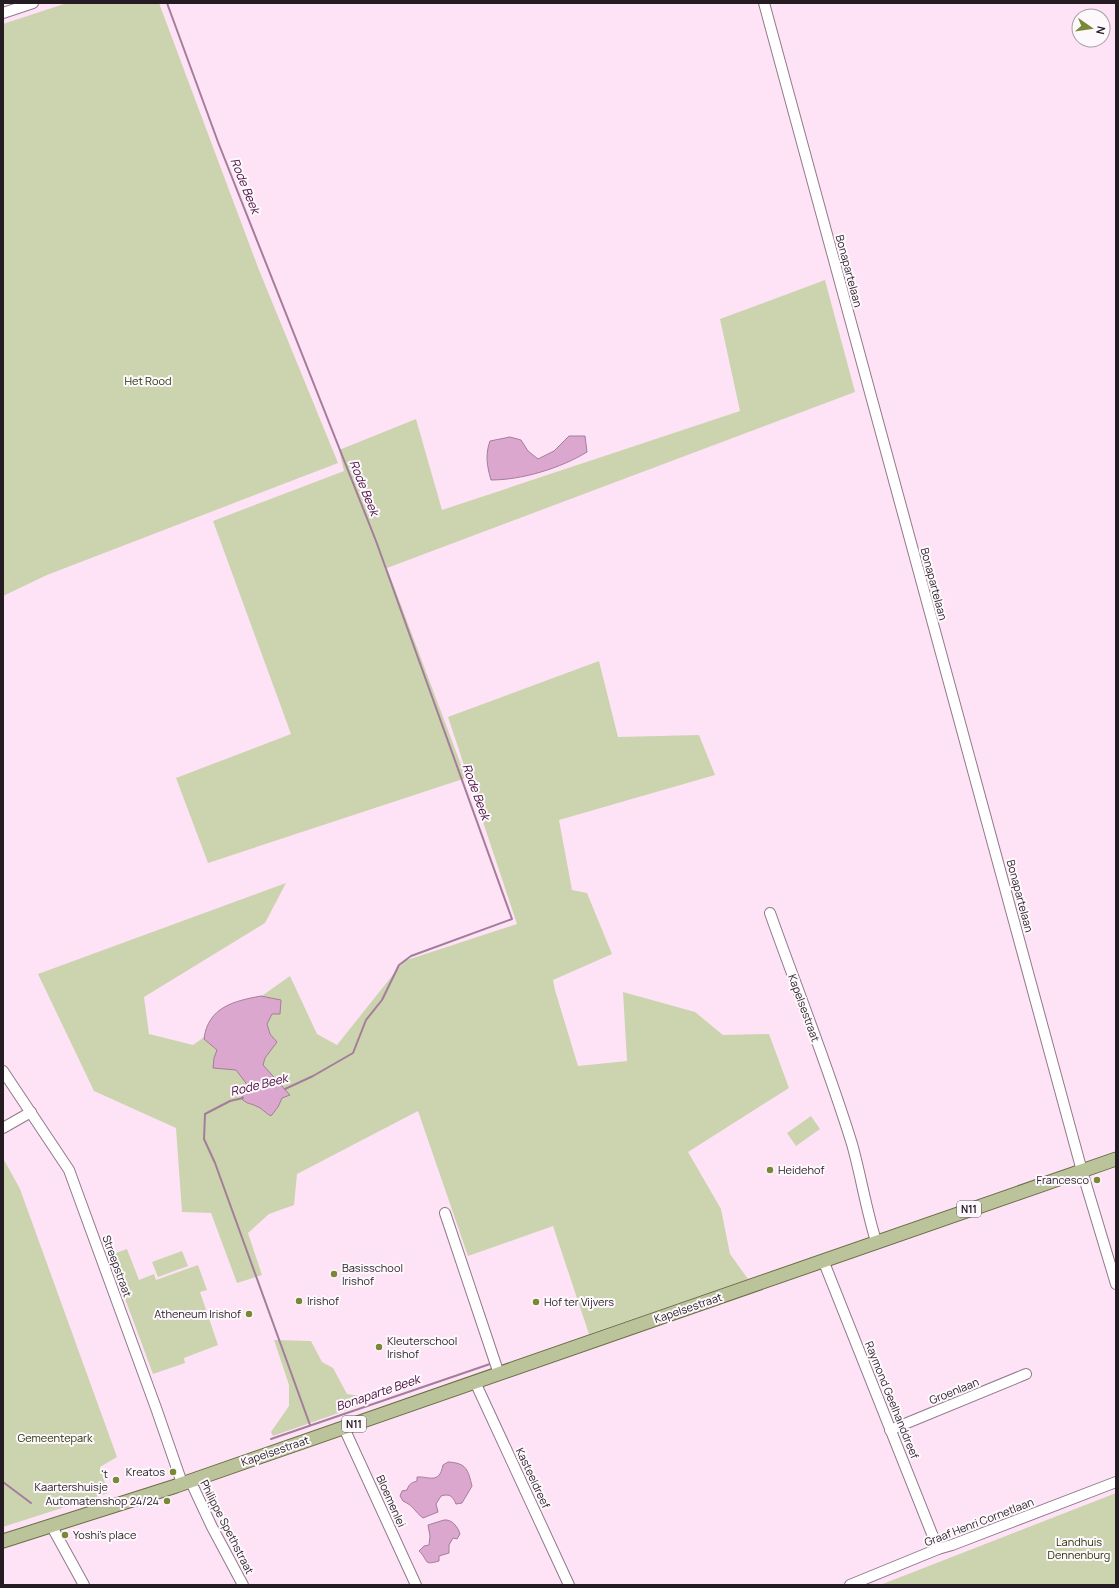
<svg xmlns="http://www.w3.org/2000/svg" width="1119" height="1588" font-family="Manrope,sans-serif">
  <rect width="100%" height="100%" fill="#fee3f7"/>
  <g fill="#cbd4ae">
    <polygon points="67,3 159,3 259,270 338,463 47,575 3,596 3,24"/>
    <polygon points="825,280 855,392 387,568 466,778 208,863 176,778 291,734 213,521 344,471 339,450 416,419 442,510 740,411 720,319"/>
    <polygon points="599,661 618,737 699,735 715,775 559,820 572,890 587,893 612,954 553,980 555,990 578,1066 627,1061 623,992 695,1012 723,1035 769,1034 789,1088 688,1152 721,1209 730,1254 748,1279 589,1334 553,1226 468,1256 418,1111 297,1174 294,1205 269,1214 248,1233 262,1275 237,1283 211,1213 182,1212 176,1128 94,1091 38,974 286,883 265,923 144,997 149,1034 193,1045 290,976 317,1034 337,1045 404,961 517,924 448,717"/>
    <polygon points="811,1116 820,1129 796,1146 787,1133"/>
    <polygon points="3,1158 20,1189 117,1457 100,1467 108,1493 3,1527"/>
    <polygon points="127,1249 139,1280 154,1274 156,1280 198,1265 207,1290 200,1292 218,1345 184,1358 185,1363 153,1374 110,1258 116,1253"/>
    <polygon points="182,1251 188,1266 158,1277 152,1262"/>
    <polygon points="274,1340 311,1341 322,1362 333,1368 347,1394 360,1396 364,1404 273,1436 271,1432 289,1406 289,1385"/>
    <polygon points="1116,1493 1116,1585 880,1585"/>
  </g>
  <g fill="#dba7ce" stroke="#a47d9b">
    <path d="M569,436H585L587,452C561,468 522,480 491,480C487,466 485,455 490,441L510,437L521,440L528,451L538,459L554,451Z"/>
    <path d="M261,996L281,1000L280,1014H272L267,1024L270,1034L277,1042L265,1058L263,1065L290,1095L282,1098L278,1107L271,1116C265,1113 262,1108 256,1106C250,1103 246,1104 241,1098L248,1091L246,1083L236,1070L213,1068L214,1058L217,1050L204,1039C208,1007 234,1001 261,996Z"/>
    <path d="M448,1462C467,1463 468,1470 472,1486L462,1503L456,1504C453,1497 450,1493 441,1496L436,1504L438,1512L423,1518C414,1511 414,1506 403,1501L400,1496L402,1491L407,1490C409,1484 411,1483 417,1481V1477C429,1476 439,1485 443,1465Z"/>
    <path d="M444,1520C452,1519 458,1527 460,1534L457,1539L453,1538L449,1545V1553L439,1556V1561C422,1566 429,1560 419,1551L424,1546L429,1545L430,1536L428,1525Z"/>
  </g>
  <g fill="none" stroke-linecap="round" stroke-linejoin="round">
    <g stroke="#a47d9b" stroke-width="2">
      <polyline points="167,3 218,142 376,541 512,919 411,956 399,965 382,1000 366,1020 353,1053 313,1076 285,1089"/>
      <polyline points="243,1098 230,1101 205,1114 204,1139 215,1163 310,1425"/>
      <polyline points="271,1439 490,1364"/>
      <polyline points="3,1482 31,1503"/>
    </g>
    <defs>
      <g id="minor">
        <polyline points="764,3 1082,1171 1116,1284"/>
        <polyline points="3,13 33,3"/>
        <path d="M770,913C797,989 828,1066 852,1144C861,1176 866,1209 876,1241"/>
        <polyline points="3,1071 69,1170 156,1408 182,1483"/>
        <polyline points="3,1128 31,1112"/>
        <polyline points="445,1213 499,1374"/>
        <polyline points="823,1260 938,1549"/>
        <polyline points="475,1382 569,1585"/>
        <polyline points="344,1428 416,1585"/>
        <polyline points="890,1430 1026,1374"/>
        <polyline points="190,1480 212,1527 243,1585"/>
        <polyline points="51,1525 84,1585"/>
        <polyline points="850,1585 938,1549 952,1545 1116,1482"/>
      </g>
      <polyline id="major" points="3,1541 176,1486 1116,1159"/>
    </defs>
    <use href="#minor" stroke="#91798b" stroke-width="12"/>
    <use href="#major" stroke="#696e44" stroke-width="15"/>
    <use href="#minor" stroke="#fff" stroke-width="10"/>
    <use href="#major" stroke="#bbc39a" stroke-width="13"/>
  </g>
  <g fill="#798836" stroke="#fdf8fc" stroke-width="1.5">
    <circle cx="770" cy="1170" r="4"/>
    <circle cx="1097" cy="1180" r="4"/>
    <circle cx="334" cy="1274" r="4"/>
    <circle cx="299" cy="1301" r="4"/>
    <circle cx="536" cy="1302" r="4"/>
    <circle cx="249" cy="1314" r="4"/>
    <circle cx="379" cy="1347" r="4"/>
    <circle cx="173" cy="1472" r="4"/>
    <circle cx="116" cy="1480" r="4"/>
    <circle cx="167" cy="1501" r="4"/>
    <circle cx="65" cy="1535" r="4"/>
  </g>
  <g text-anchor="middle" stroke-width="4" stroke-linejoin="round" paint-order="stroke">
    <g fill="#fdf8fc" stroke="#665d64" stroke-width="1">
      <rect x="957" y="1201" width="24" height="16" rx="3"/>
      <rect x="342" y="1416" width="24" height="16" rx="3"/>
    </g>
    <g font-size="10" font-weight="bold" fill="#251b23">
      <text x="969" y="1213">N11</text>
      <text x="354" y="1428">N11</text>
    </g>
    <g font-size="11" fill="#251b23" stroke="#fdf8fc">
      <text transform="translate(849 271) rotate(75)" y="4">Bonapartelaan</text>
      <text transform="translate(934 584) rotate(75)" y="4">Bonapartelaan</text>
      <text transform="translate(1020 896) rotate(75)" y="4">Bonapartelaan</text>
      <text transform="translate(804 1008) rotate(70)" y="4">Kapelsestraat</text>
      <text transform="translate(117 1266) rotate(70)" y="4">Streepstraat</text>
      <text transform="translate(688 1308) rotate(-19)" y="4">Kapelsestraat</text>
      <text transform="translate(954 1391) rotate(-22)" y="4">Groenlaan</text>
      <text transform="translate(892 1400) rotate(68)" y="4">Raymond Geelhanddreef</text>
      <text transform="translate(275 1451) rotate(-19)" y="4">Kapelsestraat</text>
      <text transform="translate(533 1478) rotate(65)" y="4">Kasteeldreef</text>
      <text transform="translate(391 1501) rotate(66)" y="4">Bloemenlei</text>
      <text transform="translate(979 1522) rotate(-21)" y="4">Graaf Henri Cornetlaan</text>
      <text transform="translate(227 1527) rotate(63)" y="4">Philippe Spethstraat</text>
    </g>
    <g font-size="11" fill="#2b3204" stroke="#fdf8fc">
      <text x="148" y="385">Het Rood</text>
      <text x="55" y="1442">Gemeentepark</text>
      <text x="1079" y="1546">Landhuis<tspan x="1079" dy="13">Dennenburg</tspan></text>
    </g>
    <g font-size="11" fill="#251b23" stroke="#fdf8fc" text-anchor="start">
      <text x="778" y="1174">Heidehof</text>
      <text x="1089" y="1184" text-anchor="end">Francesco</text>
      <text x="342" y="1272">Basisschool<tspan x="342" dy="13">Irishof</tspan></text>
      <text x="307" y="1305">Irishof</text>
      <text x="544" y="1306">Hof ter Vijvers</text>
      <text x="241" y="1318" text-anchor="end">Atheneum Irishof</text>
      <text x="387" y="1345">Kleuterschool<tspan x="387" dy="13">Irishof</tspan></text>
      <text x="165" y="1476" text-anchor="end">Kreatos</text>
      <text x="108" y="1478" text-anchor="end">'t<tspan x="108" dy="13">Kaartershuisje</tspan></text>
      <text x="159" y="1505" text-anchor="end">Automatenshop 24/24</text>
      <text x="73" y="1539">Yoshi’s place</text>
    </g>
    <g font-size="12" font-style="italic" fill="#47093e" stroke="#fdf8fc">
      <text transform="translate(245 186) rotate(68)" y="4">Rode Beek</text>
      <text transform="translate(364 488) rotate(68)" y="4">Rode Beek</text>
      <text transform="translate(476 792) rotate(70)" y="4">Rode Beek</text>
      <text transform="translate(259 1085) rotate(-14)" y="4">Rode Beek</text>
      <text transform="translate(378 1393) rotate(-19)" y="4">Bonaparte Beek</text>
    </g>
  </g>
  <rect width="1119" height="1588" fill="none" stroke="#251b23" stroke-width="8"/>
  <g transform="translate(1091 28) rotate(103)"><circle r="19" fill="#fdf8fc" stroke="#a7a0a5"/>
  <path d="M0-3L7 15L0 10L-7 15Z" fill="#798836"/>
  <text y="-6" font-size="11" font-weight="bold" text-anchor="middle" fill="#251b23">N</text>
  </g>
</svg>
